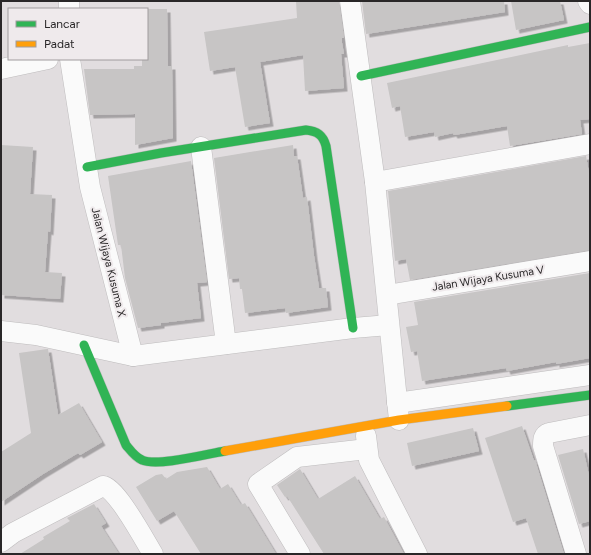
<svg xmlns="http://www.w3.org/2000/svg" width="591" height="555" font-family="Figtree,sans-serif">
  <defs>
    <filter id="shadow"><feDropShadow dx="3.5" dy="3.5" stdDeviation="0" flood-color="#0004"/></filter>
  </defs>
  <rect width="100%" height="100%" fill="#e1dddf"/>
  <g fill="#c7c5c5" filter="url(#shadow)">
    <polygon points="296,1 339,1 344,38 342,38 342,43 344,54 341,54 344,88 305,91 303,55 260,62 270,123 245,127 235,67 210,71 204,32 297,18"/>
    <polygon points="362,1 504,1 505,12 366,34"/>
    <polygon points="511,1 560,1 564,20 516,30"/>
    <polygon points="147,9 167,9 168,66 172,66 173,138 135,145 135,114 90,115 84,69 134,69 134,66 142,66 142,59 147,59"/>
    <polygon points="590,43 590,119 580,120 582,134 510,146 507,126 454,135 453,133 435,137 434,132 405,137 400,106 392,108 387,83 568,45 568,47"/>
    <polygon points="1,145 33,147 30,194 52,195 50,232 48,231 45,272 62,273 60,299 1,295"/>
    <polygon points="293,145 294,156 297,156 303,198 307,197 314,256 319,288 326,288 328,307 286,313 285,308 245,313 242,289 240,289 239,278 229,279 214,158"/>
    <polygon points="586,156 590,179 590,250 410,280 406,259 395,261 388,191"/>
    <polygon points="191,161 207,282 197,283 201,318 161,323 161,325 138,328 125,278 121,245 118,245 108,176"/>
    <polygon points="590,273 590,358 556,364 556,362 507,371 506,368 422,381 417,351 411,352 406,327 418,325 414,302"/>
    <polygon points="47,349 48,349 58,415 79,403 102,442 80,455 78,453 43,474 1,502 1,452 31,433 19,353"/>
    <polygon points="522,426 534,461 535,460 564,554 538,554 526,518 513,522 485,438"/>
    <polygon points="473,428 479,451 412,466 407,443"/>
    <polygon points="583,449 590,480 590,521 579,524 558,455"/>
    <polygon points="207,467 220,489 228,484 241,505 245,503 276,554 201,554 174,511 157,521 136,487 156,475 162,474 166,479 177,472"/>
    <polygon points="300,469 318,499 355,476 380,519 384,517 404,554 324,554 287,496 285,497 277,485"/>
    <polygon points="94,504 106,523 101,526 119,554 20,554 44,539 43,537 70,521 67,518"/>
  </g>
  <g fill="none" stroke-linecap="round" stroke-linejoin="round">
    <defs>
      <g id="street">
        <polyline points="69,1 69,9"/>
        <polyline points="350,1 375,182 399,420"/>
        <polyline points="588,1 590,4"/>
        <polyline points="70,59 90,187 133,356"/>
        <polyline points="1,69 48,59"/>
        <polyline points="201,147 226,344"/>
        <polyline points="375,182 590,144"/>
        <polyline points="387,295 590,261"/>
        <polyline points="1,331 36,335 133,356 353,328 389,325"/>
        <polyline points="397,403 590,375"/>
        <polyline points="366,436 369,460 417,554"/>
        <path d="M1,542L13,533L103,486C116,487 145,541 153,554"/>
        <polyline points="300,554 258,484 297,457 367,449"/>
        <path d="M576,554L543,446C543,440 543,435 549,433L590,425"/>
      </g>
      <g id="fast">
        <polyline points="361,76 590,27"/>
        <path d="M87,167L161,153L306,130C317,131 323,135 326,146L353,328"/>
        <path d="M84,345L126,445C131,451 135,457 142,460C157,467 207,454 225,451"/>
        <polyline points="507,406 590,395"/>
      </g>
      <polyline id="slow" points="225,451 399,420 507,406"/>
    </defs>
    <use href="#street" stroke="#bebcbd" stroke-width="21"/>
    <use href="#fast" stroke="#bebcbd" stroke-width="10"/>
    <use href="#slow" stroke="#bebcbd" stroke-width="10"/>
    <use href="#street" stroke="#fafafa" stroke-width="20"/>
    <use href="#fast" stroke="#30b455" stroke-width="9"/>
    <use href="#slow" stroke="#ff9f0a" stroke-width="9"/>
  </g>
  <g text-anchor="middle" stroke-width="4" stroke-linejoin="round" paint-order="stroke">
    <g font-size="11" fill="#292728" stroke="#efeaec">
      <text transform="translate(109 262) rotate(76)" y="4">Jalan Wijaya Kusuma X</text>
      <text transform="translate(488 278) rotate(-9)" y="4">Jalan Wijaya Kusuma V</text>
    </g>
  </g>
  <rect width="591" height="555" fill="none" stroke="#292728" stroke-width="4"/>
  <rect x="8" y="8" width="140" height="52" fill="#efeaec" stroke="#a09c9e"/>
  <rect x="16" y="21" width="20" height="6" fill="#30b455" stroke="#a09c9e"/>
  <text x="44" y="28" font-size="12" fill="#292728">Lancar</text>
  <rect x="16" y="41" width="20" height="6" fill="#ff9f0a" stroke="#a09c9e"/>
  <text x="44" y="48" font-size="12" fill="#292728">Padat</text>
</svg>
